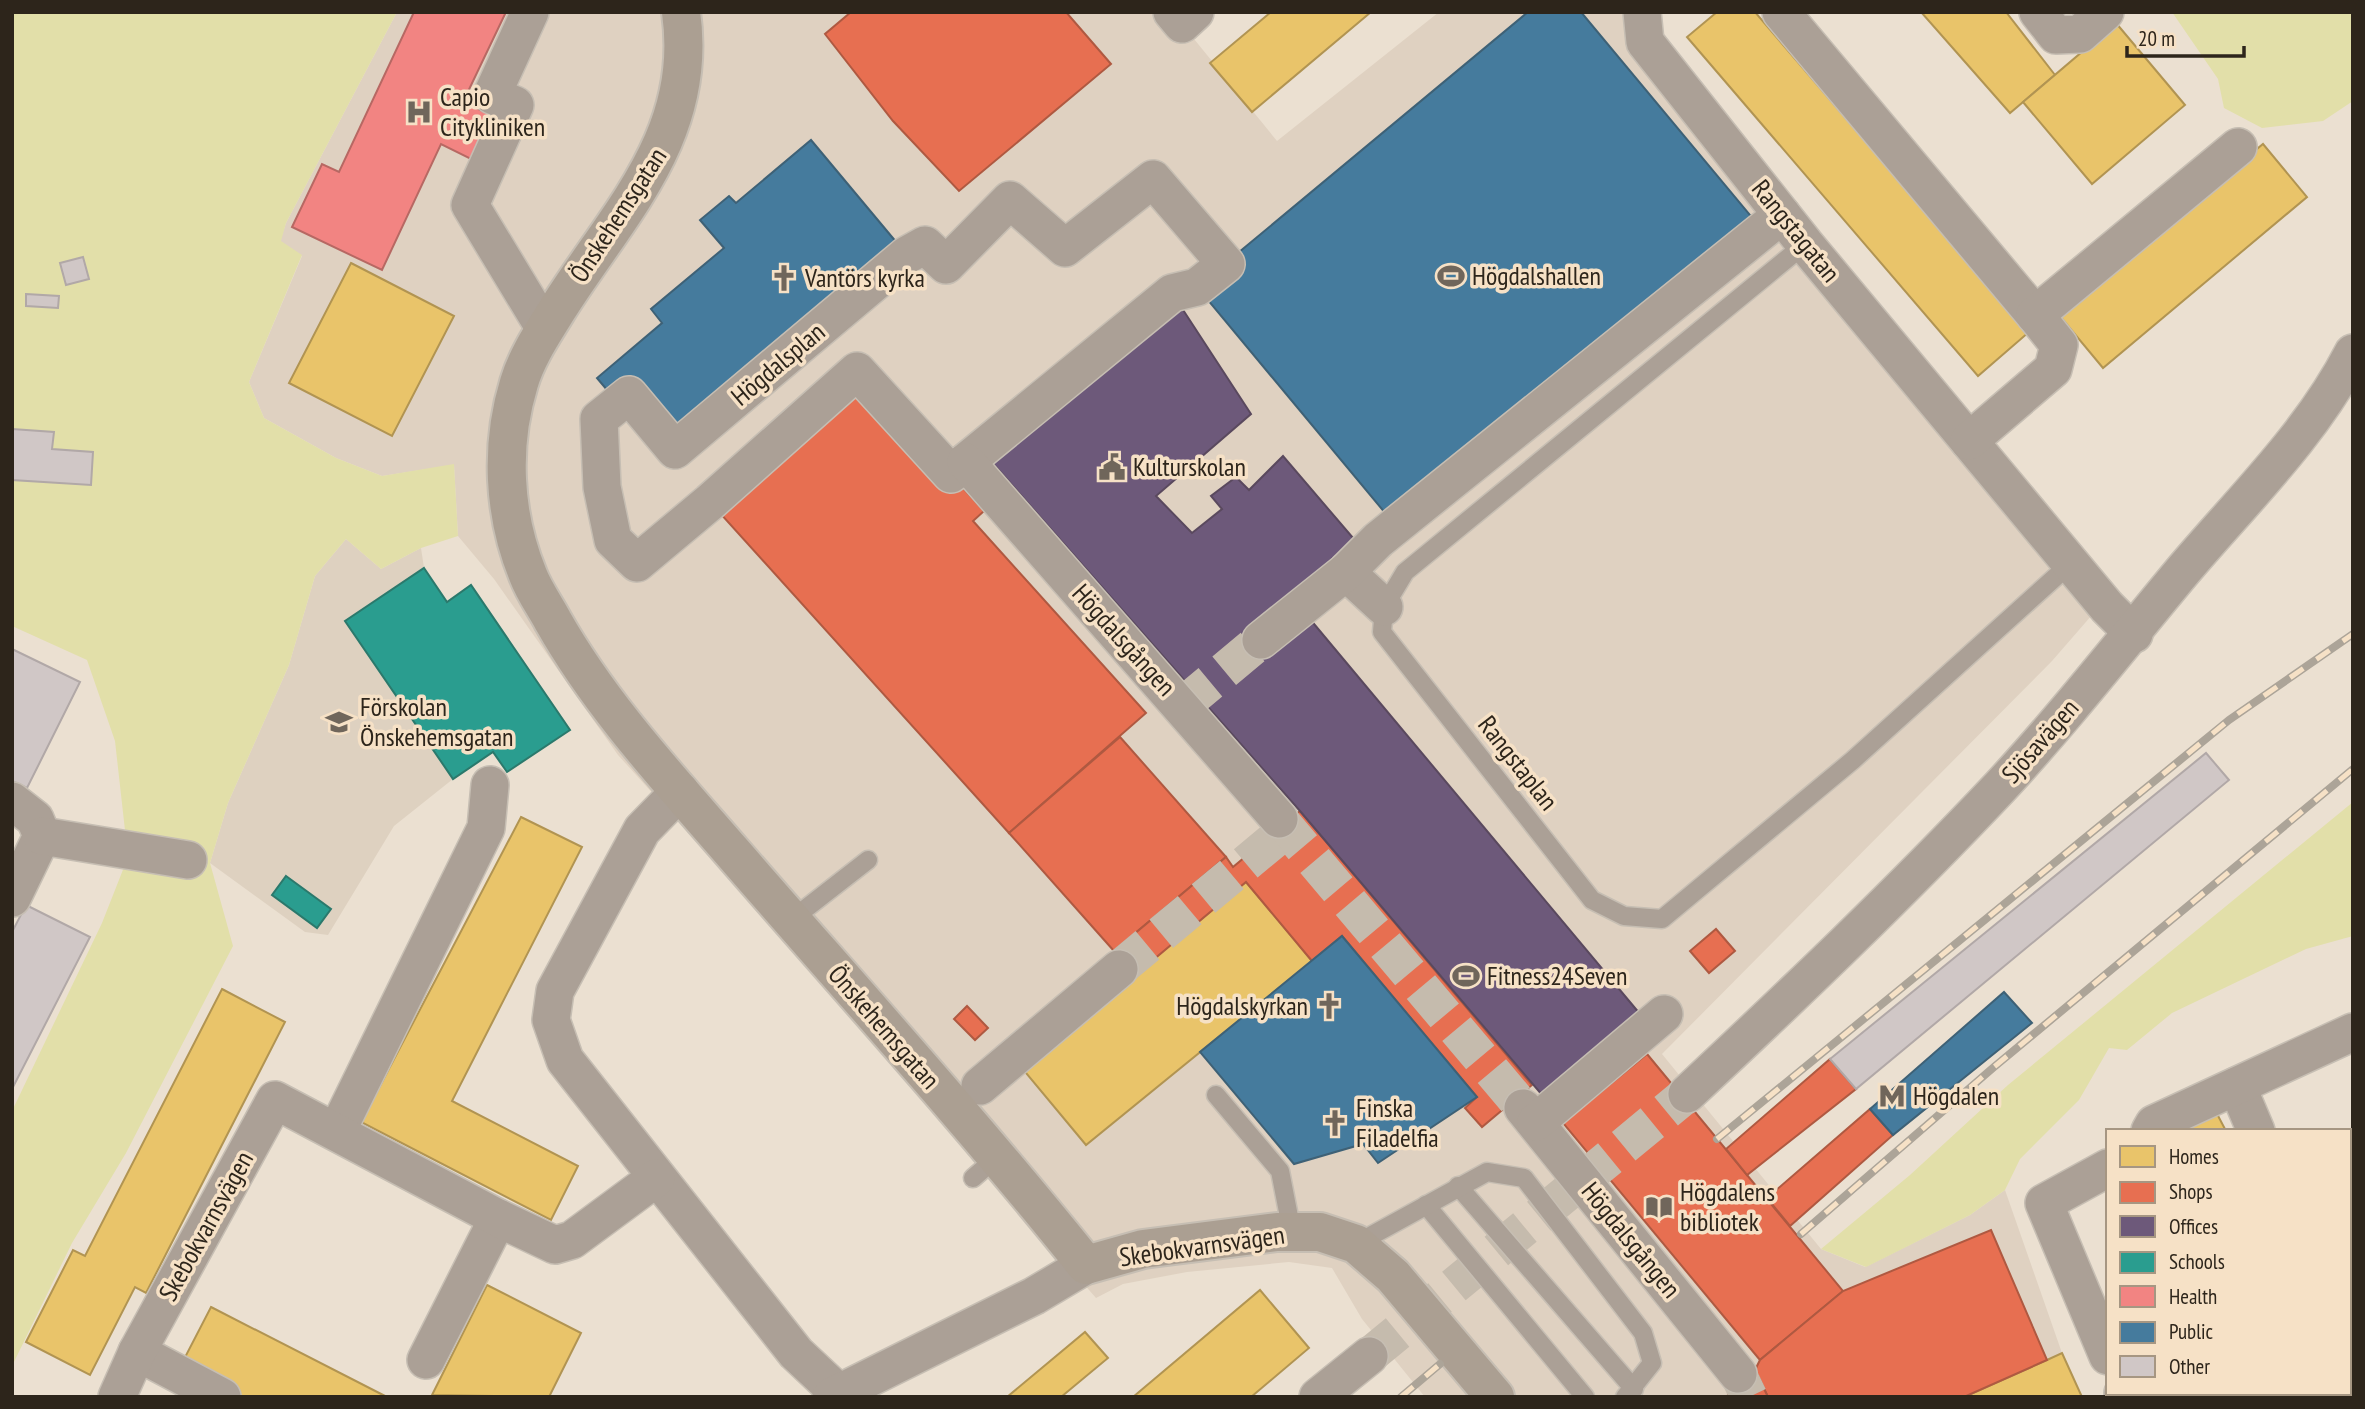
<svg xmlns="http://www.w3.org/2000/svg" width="2365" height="1409" font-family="'PT Sans Narrow',sans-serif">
  <rect width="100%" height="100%" fill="#ebe0d1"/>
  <polygon fill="#dfd1c1" points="397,12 1172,12 1277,141 1439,12 1630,12 2112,592 2052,661 1662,1054 1821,1249 1865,1267 1970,1215 2005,1190 2062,1353 1964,1397 1425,1397 1362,1319 1332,1268 1289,1262 1187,1272 1123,1284 1096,1298 779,933 618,755 494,579 458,536 454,465 382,476 336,458 264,418 249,382 302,256 280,241 286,223"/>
  <polygon fill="#ded1c0" points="346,539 381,569 421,548 424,568 345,621 453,779 394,826 328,935 305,932 210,863 228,803 289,665 315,576"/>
  <g fill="#e2dfa9">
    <polygon points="12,12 397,12 286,223 281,241 302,255 249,382 264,418 336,458 382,476 454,464 458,536 421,548 381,569 346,539 315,576 289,665 228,803 210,863 233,946 126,1153 72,1243 12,1366 12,1111 102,923 128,857 115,741 87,660 12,626"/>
    <polygon points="2172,12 2353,12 2353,101 2323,121 2262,128 2224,108 2218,79"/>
    <polygon points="2353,802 2353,936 2306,949 2172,1013 2127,1050 2109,1048 2079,1100 2020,1159 2005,1190 1970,1215 1866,1267 1821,1249 1910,1175 2008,1085"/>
  </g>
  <g fill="#e9c46a" stroke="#b19452" stroke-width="2">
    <polygon points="1271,12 1371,12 1252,112 1210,63"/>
    <polygon points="1717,12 1755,12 2029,332 1978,376 1687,37"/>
    <polygon points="1921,12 2006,12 2055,75 2010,113"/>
    <polygon points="2116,23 2185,105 2092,184 2023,102"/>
    <polygon points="2263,144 2307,197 2103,368 2058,314"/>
    <polygon points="351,263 454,316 392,436 289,383"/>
    <polygon points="521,817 582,847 452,1101 578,1166 551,1220 361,1122"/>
    <polygon points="1246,882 1312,961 1086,1145 1021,1067"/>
    <polygon points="222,989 285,1022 146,1293 135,1287 90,1375 26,1342 73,1250 85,1256"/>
    <polygon points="2215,1110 2226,1131 2171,1131"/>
    <polygon points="487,1285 581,1333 549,1397 432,1395"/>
    <polygon points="1260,1290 1309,1348 1251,1397 1133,1397"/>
    <polygon points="2353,1296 2353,1361 2349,1363 2349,1297"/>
    <polygon points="211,1307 387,1397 243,1397 181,1365"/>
    <polygon points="1085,1332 1108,1358 1061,1397 1007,1397"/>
    <polygon points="2062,1353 2082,1397 1964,1397 2047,1360"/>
  </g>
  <g fill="#e76f51" stroke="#af5941" stroke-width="2">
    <polygon points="851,12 1066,12 1111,64 959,191 893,121 825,34"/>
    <polygon points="857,371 984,511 973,521 1146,713 1009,833 710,502"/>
    <polygon points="1120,737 1226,857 1114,951 1009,833"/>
    <polygon points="1300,811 1532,1085 1482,1127 1465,1108 1477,1097 1342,936 1312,961 1246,882 1134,976 1114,951 1226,857 1233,867"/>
    <polygon points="1716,929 1735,951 1709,973 1690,951"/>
    <polygon points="967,1006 988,1028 975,1040 954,1019"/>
    <polygon points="1647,1054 1843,1291 1760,1360 1563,1123"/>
    <polygon points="1830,1059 1856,1089 1747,1175 1726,1149"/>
    <polygon points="1870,1109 1893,1135 1790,1226 1767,1198"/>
    <polygon points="1991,1230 2047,1360 1964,1397 1768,1397 1755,1370 1760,1360 1843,1291"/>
    <polygon points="1755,1370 1768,1397 1726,1397"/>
  </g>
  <polygon fill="#6d597a" stroke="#5a495e" stroke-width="2" points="1172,293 1251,414 1156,496 1192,533 1222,509 1211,496 1236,477 1249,490 1283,456 1359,545 1294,600 1640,1014 1543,1096 1300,811 981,450"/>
  <g fill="#2a9d8f" stroke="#2b796c" stroke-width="2">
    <polygon points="424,568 447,602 471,585 570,730 507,772 493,752 453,779 345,621"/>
    <polygon points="286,876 331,909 317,928 272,895"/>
  </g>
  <polygon fill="#f28482" stroke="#b76863" stroke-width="2" points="414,12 506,12 463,102 496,117 475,161 441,144 382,270 292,227 322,164 339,172"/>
  <g fill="#457b9d" stroke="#3e6176" stroke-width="2">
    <polygon points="1528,12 1581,12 1755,221 1391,520 1197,287"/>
    <polygon points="811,140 907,255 675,450 618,403 597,378 662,323 651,309 724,248 700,220 729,196 736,203"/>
    <polygon points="1342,936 1477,1097 1378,1163 1363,1144 1294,1164 1200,1052"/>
    <polygon points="2004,992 2032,1023 1893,1135 1870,1109"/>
  </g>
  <g fill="#d0c7c6" stroke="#b1a8a7" stroke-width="2">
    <polygon points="83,257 89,279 66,285 60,263"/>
    <polygon points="26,294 59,296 58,308 26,306"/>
    <polygon points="12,429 54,432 52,449 93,452 91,485 12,480"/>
    <polygon points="12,649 80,682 27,788 12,781"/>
    <polygon points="2206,753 2229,780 1856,1089 1830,1059"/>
    <polygon points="26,905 90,937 12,1089 12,932"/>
  </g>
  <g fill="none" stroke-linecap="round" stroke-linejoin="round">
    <g stroke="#c5bbad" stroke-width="37" stroke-dasharray="37 18" stroke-linecap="butt">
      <polyline points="1182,706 1261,640"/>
      <polyline points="1279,819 1523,1108"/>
      <polyline points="1119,969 1287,829"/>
      <polyline points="1369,1356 1687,1094"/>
      <polyline points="1738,1374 1749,1397"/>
    </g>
    <defs>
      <g id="lane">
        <polyline points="1805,244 1405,572 1384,607 1382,632 1592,900 1624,916 1662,919 1853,760 2071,563"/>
        <polyline points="791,920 868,860"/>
        <polyline points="1216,1095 1280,1171 1292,1232"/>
        <polyline points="973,1178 996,1158"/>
        <polyline points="1458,1186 1634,1389"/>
        <polyline points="1426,1205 1585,1397"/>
        <polyline points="1356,1244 1487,1172 1524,1178 1643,1333 1652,1363 1625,1397"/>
      </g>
      <g id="street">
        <polyline points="530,12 492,95 515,105 470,205 545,329"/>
        <polyline points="1172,12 1182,24 1195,12"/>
        <polyline points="1642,12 1645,42 1805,244 2107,607 2134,634"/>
        <polyline points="1781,12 2035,315"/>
        <polyline points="2038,12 2056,35 2080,34 2105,12"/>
        <polygon points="1153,179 1226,264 1197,287 1172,293 951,474 857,371 710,502 637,563 613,540 602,487 599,419 629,395 675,450 907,255 925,245 946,265 1010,200 1065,248"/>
        <polyline points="1969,441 2053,369 2059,345 2035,315 2238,147"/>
        <polyline points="966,462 1279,819"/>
        <polyline points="1346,572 1384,607"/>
        <polyline points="1261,640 1346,572 1378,540 1782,215"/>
        <polyline points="680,791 642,830 555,991 551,1020 565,1060 796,1353 843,1397"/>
        <polyline points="12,801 35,819 42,836 12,898"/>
        <polyline points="42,836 188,860"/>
        <polyline points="980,1086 1119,969"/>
        <polyline points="2237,1086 2256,1131"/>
        <path d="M1687,1094C1794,994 1900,893 2000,787C2064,718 2121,645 2181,573C2240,503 2311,435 2353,353"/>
        <polyline points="1523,1108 1738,1374"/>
        <polyline points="1536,1122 1664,1014"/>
        <polyline points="337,1131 486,828 490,785"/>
        <polyline points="2150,1131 2154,1124 2353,1032"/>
        <polyline points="2108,1168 2044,1203 2108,1356"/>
        <polyline points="2349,1276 2353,1274"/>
        <polyline points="137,1352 222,1397"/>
        <polyline points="426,1360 498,1218"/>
        <polyline points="2123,1393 2125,1397"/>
        <polyline points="2239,1393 2241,1397"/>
        <polyline points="117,1397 137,1352 275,1100 498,1218 555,1245 572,1240 656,1178"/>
        <polyline points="831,1397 1034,1296 1086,1265"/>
        <polyline points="1318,1397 1369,1356"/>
      </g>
      <path id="secondary" d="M681,12C699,136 617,214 557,310C543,333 527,356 519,383C500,445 503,514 528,575C534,591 545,606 553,621C601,706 669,779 733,853C851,989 973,1124 1086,1265L1143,1249L1277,1232H1320L1356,1244L1393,1276L1495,1397"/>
    </defs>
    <use href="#lane" stroke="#c6beb3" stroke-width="21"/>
    <use href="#street" stroke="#c6beb3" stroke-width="40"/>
    <use href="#secondary" stroke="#c6beb3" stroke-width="42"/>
    <use href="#lane" stroke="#aba096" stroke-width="18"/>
    <use href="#street" stroke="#aba096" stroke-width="37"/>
    <use href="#secondary" stroke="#ab9f92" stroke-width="38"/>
    <defs>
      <g id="rail">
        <polyline points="1717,1139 2229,720 2353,634"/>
        <polyline points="1801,1234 1994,1067 2353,769"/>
        <polyline points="1401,1397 1440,1364"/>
      </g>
    </defs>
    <use href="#rail" stroke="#aca498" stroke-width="8"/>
    <use href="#rail" stroke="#f6e1c6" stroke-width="5" stroke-dasharray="16" stroke-linecap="butt"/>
  </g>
  <defs>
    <symbol id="hospital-bare" viewBox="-9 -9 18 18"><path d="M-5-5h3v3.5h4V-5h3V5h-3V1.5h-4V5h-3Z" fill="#70665b" stroke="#f6e1c6" stroke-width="2.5" paint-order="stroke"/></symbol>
    <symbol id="stadium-bare" viewBox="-9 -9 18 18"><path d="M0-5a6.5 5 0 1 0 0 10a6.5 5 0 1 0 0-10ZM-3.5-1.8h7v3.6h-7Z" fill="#70665b" stroke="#f6e1c6" stroke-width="2.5" paint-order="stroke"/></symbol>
    <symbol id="church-bare" viewBox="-9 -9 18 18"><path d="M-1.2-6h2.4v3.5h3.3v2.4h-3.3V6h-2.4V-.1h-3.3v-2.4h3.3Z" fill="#70665b" stroke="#f6e1c6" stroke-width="2.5" paint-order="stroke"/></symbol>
    <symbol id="civic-bare" viewBox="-9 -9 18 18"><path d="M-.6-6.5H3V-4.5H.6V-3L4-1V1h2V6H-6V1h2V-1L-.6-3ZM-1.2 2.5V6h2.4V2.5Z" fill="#70665b" stroke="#f6e1c6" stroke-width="2.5" paint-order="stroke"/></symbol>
    <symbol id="school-bare" viewBox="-9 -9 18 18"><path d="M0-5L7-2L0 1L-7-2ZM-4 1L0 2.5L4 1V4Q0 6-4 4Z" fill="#70665b" stroke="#f6e1c6" stroke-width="2.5" paint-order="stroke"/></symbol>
    <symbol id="metro-bare" viewBox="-9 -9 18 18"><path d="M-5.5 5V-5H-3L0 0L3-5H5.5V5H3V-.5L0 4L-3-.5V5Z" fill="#70665b" stroke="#f6e1c6" stroke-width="2.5" paint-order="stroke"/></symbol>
    <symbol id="library-bare" viewBox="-9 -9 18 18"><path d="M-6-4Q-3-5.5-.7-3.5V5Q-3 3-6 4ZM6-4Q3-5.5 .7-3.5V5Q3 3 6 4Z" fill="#70665b" stroke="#f6e1c6" stroke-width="2.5" paint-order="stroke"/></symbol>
  </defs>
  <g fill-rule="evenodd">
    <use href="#hospital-bare" x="400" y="93" width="38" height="38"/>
    <use href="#stadium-bare" x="1432" y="257" width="38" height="38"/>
    <use href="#church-bare" x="765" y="259" width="38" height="38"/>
    <use href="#civic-bare" x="1093" y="448" width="38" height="38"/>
    <use href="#school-bare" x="320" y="703" width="38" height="38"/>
    <use href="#stadium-bare" x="1447" y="957" width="38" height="38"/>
    <use href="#church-bare" x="1310" y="987" width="38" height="38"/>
    <use href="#metro-bare" x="1873" y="1077" width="38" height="38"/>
    <use href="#church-bare" x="1316" y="1104" width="38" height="38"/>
    <use href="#library-bare" x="1640" y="1188" width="38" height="38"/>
  </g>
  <g text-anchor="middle" stroke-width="7" stroke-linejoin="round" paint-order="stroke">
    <g font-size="26" fill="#2d251b" stroke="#f6e1c6" text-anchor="start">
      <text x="440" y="106">Capio<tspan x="440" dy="30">Citykliniken</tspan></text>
      <text x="1472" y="285">Högdalshallen</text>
      <text x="805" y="287">Vantörs kyrka</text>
      <text x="1133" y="476">Kulturskolan</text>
      <text x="360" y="716">Förskolan<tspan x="360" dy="30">Önskehemsgatan</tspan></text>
      <text x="1487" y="985">Fitness24Seven</text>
      <text x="1308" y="1015" text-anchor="end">Högdalskyrkan</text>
      <text x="1913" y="1105">Högdalen</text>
      <text x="1356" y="1117">Finska<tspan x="1356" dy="30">Filadelfia</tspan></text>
      <text x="1680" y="1201">Högdalens<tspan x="1680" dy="30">bibliotek</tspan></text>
    </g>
    <g font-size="26" fill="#2d251b" stroke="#f6e1c6">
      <text transform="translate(618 215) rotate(-57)" y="9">Önskehemsgatan</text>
      <text transform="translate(1796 231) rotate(51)" y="9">Rangstagatan</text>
      <text transform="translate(778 364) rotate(-40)" y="9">Högdalsplan</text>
      <text transform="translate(1124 640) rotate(48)" y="9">Högdalsgången</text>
      <text transform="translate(2040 741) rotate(-49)" y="9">Sjösavägen</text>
      <text transform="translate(1518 763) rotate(52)" y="9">Rangstaplan</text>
      <text transform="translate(884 1027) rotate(49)" y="9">Önskehemsgatan</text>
      <text transform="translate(206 1226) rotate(-61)" y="9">Skebokvarnsvägen</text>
      <text transform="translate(1631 1240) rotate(51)" y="9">Högdalsgången</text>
      <text transform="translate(1202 1246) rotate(-8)" y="9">Skebokvarnsvägen</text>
    </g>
  </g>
  <rect width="2365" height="1409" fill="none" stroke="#2d251b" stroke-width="28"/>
  <rect x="2106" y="1129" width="245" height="266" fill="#f6e1c6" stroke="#a69682" stroke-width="2"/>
  <rect x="2120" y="1146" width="35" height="21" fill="#e9c46a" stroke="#a69682" stroke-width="2"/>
  <text x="2169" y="1164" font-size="21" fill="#2d251b">Homes</text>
  <rect x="2120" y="1182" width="35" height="21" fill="#e76f51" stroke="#a69682" stroke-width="2"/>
  <text x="2169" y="1199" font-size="21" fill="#2d251b">Shops</text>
  <rect x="2120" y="1216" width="35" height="21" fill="#6d597a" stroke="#a69682" stroke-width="2"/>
  <text x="2169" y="1234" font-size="21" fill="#2d251b">Offices</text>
  <rect x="2120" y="1252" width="35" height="21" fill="#2a9d8f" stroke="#a69682" stroke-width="2"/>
  <text x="2169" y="1269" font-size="21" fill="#2d251b">Schools</text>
  <rect x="2120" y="1286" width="35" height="21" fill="#f28482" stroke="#a69682" stroke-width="2"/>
  <text x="2169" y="1304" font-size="21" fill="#2d251b">Health</text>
  <rect x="2120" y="1322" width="35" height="21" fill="#457b9d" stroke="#a69682" stroke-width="2"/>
  <text x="2169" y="1339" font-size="21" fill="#2d251b">Public</text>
  <rect x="2120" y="1356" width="35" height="21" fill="#d0c7c6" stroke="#a69682" stroke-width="2"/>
  <text x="2169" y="1374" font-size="21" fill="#2d251b">Other</text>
  <path d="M2127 46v10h117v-10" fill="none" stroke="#2d251b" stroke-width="3.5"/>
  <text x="2138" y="46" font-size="21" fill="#2d251b" stroke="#f6e1c6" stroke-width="5" paint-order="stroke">20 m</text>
</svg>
